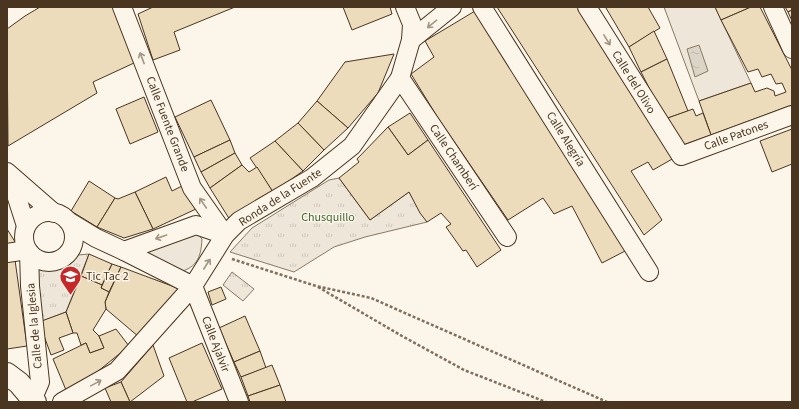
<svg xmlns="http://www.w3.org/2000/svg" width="799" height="409" font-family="'Source Sans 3',sans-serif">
  <defs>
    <pattern id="park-tufts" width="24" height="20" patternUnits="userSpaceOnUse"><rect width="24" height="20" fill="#ede6d9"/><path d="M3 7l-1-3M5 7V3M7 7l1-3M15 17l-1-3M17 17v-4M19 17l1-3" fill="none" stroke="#cdc6ba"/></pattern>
    <pattern id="water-ripples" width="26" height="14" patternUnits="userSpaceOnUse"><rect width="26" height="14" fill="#dcd4c6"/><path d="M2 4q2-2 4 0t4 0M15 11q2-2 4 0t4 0" fill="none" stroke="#beb7aa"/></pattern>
  </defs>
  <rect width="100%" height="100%" fill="#fbf6e9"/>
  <g fill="#ede6d9" stroke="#887966">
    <polygon points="664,7 715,7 751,83 699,101"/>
    <path d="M194,230L202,239C201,259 196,269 175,273L140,249Z"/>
  </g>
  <g fill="url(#park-tufts)" stroke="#887966">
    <polygon points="339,178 370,220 409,192 427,222 365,237 334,247 294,272 230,252 252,228 329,180"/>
    <polygon points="89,254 66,312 37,323 32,268 40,268 50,270 65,265 78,255"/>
    <polygon points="232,272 254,289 243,301 223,285"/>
  </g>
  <polygon fill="url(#water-ripples)" stroke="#887966" points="699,45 708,71 695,77 687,49"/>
  <g fill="#ecdcbc" stroke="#4a3520">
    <polygon points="40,7 116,7 134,63 93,82 97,93 8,146 7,29 25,16"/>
    <polygon points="153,7 235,7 174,32 180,50 153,60 138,14"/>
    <polygon points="343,7 390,7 392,14 352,30"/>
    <polygon points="497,7 580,7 674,158 653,170 648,162 631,171 662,220 644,235"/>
    <polygon points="608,7 648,7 660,28 629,47 606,8"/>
    <polygon points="715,7 751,7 721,20"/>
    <polygon points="751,7 760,7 792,70 792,105 711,135 699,101 751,83 755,92 767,88 774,91 775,96 786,92 782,83 776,84 771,74 762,77 758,69 748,72 721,20"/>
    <polygon points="785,7 792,7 792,10 788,12"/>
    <polygon points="792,10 792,21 788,12"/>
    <polygon points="475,11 627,250 602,263 572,206 554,214 543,198 508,220 438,118 411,74 434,57 425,41"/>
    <polygon points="654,31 667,59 641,72 629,47"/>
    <polygon points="394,54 378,93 348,128 317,101 345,62"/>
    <polygon points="667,59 688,111 665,119 641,72"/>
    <polygon points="144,97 158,132 130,144 116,109"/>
    <polygon points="211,100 230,140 194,157 175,117"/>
    <polygon points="317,101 348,128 324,150 298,123"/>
    <polygon points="693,109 696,116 703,113 711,135 683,145 665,119"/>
    <polygon points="410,113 428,140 408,155 388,127"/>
    <polygon points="298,123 324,150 303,171 275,141"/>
    <polygon points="388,127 408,155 428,140 501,250 477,267 466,250 463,251 446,227 451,224 441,213 427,222 420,213 409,192 370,220 339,178 359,162 357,159"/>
    <polygon points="792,129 792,164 772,172 760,141"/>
    <polygon points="230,140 235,153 201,172 194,157"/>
    <polygon points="275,141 303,171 273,192 250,158"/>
    <polygon points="235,153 242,165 210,188 201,172"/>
    <polygon points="242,165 249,172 257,167 273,192 230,220 210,188"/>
    <polygon points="166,177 172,191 184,185 196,209 153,229 135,192"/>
    <polygon points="89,181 115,198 97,227 71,211"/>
    <polygon points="135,192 153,229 124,238 97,227 115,198 118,199"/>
    <polygon points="7,229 17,245 7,246"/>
    <polygon points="89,254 112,264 102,285 81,276"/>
    <polygon points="15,260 27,346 7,349 7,261"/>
    <polygon points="112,264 121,267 109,292 101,288"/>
    <polygon points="121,267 180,289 139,337 106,309 105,302"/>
    <polygon points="81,276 102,285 101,288 109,292 105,302 106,309 93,330 99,336 104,348 90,353 86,343 81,345 77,333 73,333 66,312"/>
    <polygon points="221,287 226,299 212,305 208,292"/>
    <polygon points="66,312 73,333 59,338 64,350 51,355 39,322"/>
    <polygon points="245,316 260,351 234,362 219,328"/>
    <polygon points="116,329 129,346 86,381 66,390 53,359 86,343 90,353 104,348 99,336"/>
    <polygon points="202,343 222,389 192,402 187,402 169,358"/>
    <polygon points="153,345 164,376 130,402 121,382"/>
    <polygon points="260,351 266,368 241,377 234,362"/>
    <polygon points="272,365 280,385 248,396 241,377"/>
    <polygon points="121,382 130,402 111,402 105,388"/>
    <polygon points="280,385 286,402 250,402 248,396"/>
  </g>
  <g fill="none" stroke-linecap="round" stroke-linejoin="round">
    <defs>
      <g id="minor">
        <polyline points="122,7 192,188 225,235"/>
        <polyline points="482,7 649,272"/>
        <polyline points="587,7 681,156 792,115"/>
        <polyline points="773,7 792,49"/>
        <polyline points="411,40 452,7"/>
        <polyline points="400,78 507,237"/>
        <polyline points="7,172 54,213"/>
        <polyline points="10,176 26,226"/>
        <circle cx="49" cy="237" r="25"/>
        <polyline points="68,221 96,238 124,251"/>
        <polyline points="225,235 196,225 124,251 193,286 225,235 239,221 312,178 352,146 400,78 411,40 412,24 405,7"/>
        <polyline points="29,252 30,286 40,382 33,398"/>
        <polyline points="7,253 27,250"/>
        <polyline points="62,402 117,371 193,286 239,402"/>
      </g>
      <polyline id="tertiary" points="7,374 19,383 35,402"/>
    </defs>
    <use href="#minor" stroke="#4a3520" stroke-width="20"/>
    <use href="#tertiary" stroke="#4a3520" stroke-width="24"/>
    <g stroke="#7f6f5c" stroke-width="2.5" stroke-dasharray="3 2" stroke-linecap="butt">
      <polyline points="232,259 316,286 371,298 607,402"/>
      <polyline points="318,287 402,336 464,370 546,402"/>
    </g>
    <use href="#minor" stroke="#fbf6e9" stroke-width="18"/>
    <use href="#tertiary" stroke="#fbf6e9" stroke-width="22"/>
  </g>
  <defs><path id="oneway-shaft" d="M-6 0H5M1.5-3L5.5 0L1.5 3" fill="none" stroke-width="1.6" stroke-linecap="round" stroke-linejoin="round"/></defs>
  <g stroke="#a29684">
    <use href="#oneway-shaft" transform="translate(432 24) rotate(141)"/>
    <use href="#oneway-shaft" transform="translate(607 40) rotate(58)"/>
    <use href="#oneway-shaft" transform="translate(142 58) rotate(-111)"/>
    <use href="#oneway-shaft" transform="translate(203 203) rotate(-124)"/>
    <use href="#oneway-shaft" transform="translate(161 237) rotate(161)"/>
    <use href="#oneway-shaft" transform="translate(207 264) rotate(-57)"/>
    <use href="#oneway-shaft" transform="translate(96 383) rotate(-29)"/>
  </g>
  <defs>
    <symbol id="school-pin" viewBox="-11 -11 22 30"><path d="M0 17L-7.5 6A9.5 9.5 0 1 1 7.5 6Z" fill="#c62828" stroke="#fbf6e9"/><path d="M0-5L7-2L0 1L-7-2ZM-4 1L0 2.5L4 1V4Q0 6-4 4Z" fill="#fff"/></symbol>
  </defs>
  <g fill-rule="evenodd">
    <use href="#school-pin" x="58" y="264" width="25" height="34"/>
  </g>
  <g text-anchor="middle" stroke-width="3" stroke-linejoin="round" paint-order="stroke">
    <g font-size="12" fill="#4a3520" stroke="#fbf6e9">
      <text transform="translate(634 82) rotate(58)" y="4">Calle del Olivo</text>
      <text transform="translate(168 124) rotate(69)" y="4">Calle Fuente Grande</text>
      <text transform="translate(736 135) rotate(-20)" y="4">Calle Patones</text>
      <text transform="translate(566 139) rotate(58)" y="4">Calle Alegría</text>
      <text transform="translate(454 157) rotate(56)" y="4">Calle Chamberí</text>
      <text transform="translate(280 197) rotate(-33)" y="4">Ronda de la Fuente</text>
      <text transform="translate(34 326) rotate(-95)" y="4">Calle de la Iglesia</text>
      <text transform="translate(216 344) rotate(69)" y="4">Calle Ajalvir</text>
    </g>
    <g font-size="12" fill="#436837" stroke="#fbf6e9">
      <text x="328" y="221">Chusquillo</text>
    </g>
    <g font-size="12" fill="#4a3520" stroke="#fbf6e9" text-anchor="start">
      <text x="86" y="280">Tic Tac 2</text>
    </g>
  </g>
  <rect width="799" height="409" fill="none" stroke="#4a3520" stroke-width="16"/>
</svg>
